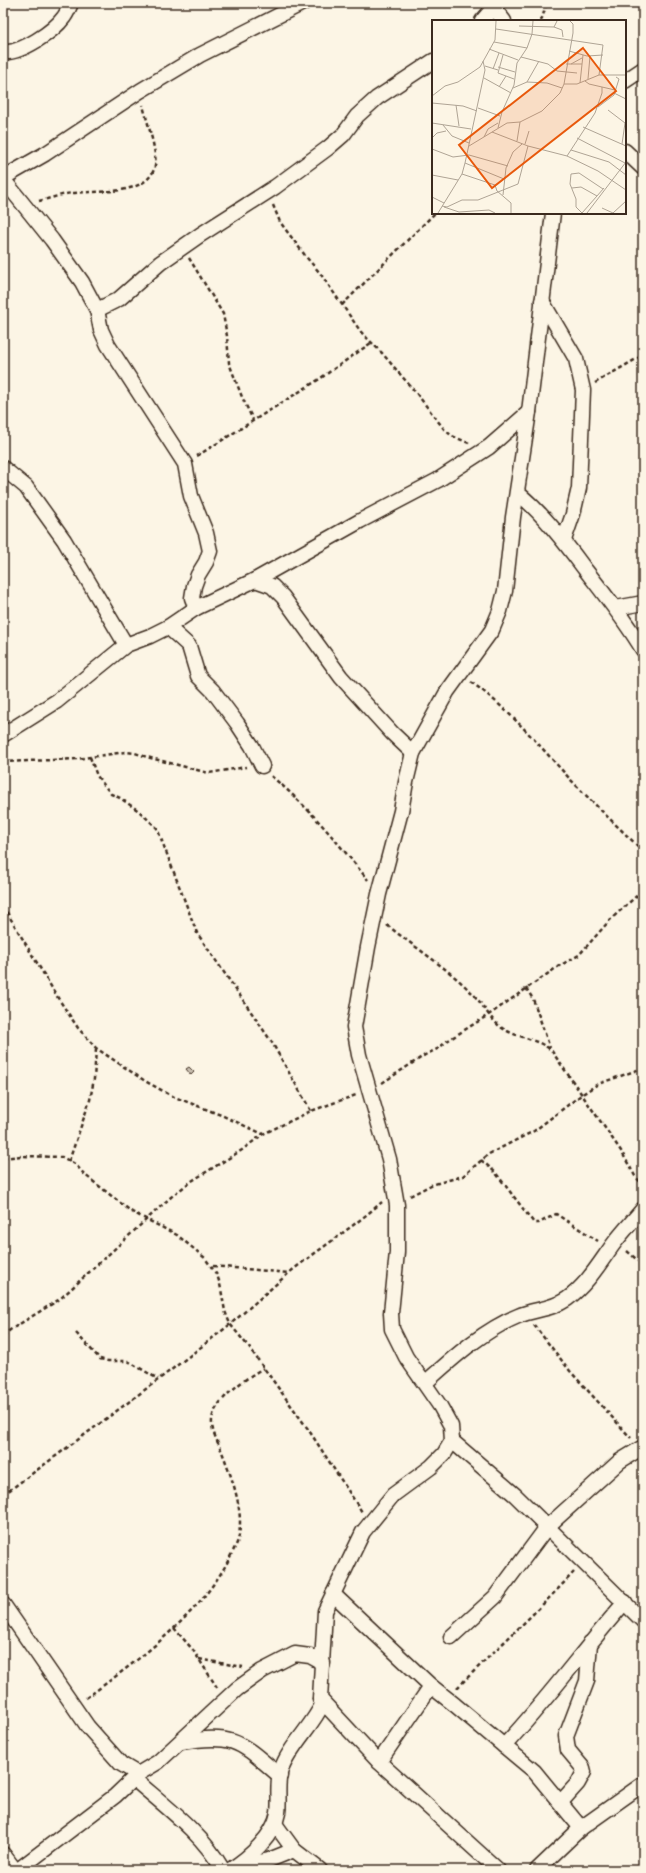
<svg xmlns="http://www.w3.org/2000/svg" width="646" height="1873" font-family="Dekko,sans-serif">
  <rect width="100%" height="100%" fill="#fcf5e5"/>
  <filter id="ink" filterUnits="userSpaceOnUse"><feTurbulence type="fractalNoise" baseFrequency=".025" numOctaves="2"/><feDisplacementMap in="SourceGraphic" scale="8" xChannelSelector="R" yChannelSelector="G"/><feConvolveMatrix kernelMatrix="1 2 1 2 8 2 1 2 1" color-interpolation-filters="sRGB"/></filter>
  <g filter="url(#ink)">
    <polygon fill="#ccc2b3" stroke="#3b2a1e" points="189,1067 194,1072 191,1075 186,1069"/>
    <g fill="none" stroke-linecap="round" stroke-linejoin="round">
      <defs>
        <g id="street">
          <polyline points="490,3 504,21"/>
          <polyline points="482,21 494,7 495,3"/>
          <path d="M3,52C21,54 54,31 64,17C67,13 69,8 71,3"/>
          <polyline points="625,81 643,69"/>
          <polyline points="625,151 643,168"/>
          <polyline points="3,178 45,154 140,91 200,55 303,3"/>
          <polyline points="3,179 52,240 82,282 97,310 101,330 108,345 185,464 191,496 206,533 210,551 206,562 198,575 194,586 192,598 196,608"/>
          <polyline points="542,301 576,359 583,390 579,488 573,514 564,540"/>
          <polyline points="97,310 119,299 160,263 200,235 275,187 328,148 343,135 357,116 377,98 433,61"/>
          <polyline points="3,468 26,487 64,540 126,645"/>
          <path d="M518,493C544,515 564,541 584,568C605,595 626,621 643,650"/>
          <polyline points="255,580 272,586 283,597 341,677 392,733 413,753"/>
          <polyline points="616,608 643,603"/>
          <polyline points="168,627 189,646 198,676 213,691 237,723 252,746 262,766"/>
          <polyline points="3,735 57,701 126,645 150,636 168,627 196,608 255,580 360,521 438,480 489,447 529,412"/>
          <path d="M425,1383C453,1358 482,1331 518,1316C534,1309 551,1310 567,1299C588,1284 600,1262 615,1242C624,1230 634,1220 643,1209"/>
          <polyline points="452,1441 515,1495 643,1621"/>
          <polyline points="333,1594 431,1686 455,1705 534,1771 581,1828"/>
          <polyline points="3,1604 88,1727 121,1764 138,1774 158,1762 237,1689 262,1671 295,1654 310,1656 323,1663"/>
          <polyline points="451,1637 495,1597 547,1527 620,1461 643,1447"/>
          <polyline points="320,1699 379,1762 498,1870"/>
          <path d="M181,1742C235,1733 240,1742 280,1776"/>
          <path d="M504,1746C547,1700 584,1649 625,1602"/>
          <polyline points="379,1762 431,1686"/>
          <path d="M134,1779C166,1807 202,1833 223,1870"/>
          <polyline points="561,1802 578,1783 584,1772 583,1768 568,1750 566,1736 587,1681 590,1643"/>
          <polyline points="275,1824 294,1850 320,1870"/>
          <polyline points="3,1854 15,1870"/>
          <polyline points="235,1867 269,1860 294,1850"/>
          <polyline points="18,1870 115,1796 138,1774"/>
          <path d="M230,1870C249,1858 274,1836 278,1813C280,1799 276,1783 281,1770C290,1745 312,1727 323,1703L320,1699L325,1611L363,1532L393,1495L431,1467L444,1454L452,1441L451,1426L440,1406L406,1357L392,1329L391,1313L397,1252V1205L389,1159L359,1055L354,1027L368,947L379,894L401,811L406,782L413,753L447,692L492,630L500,611L505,591L513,517L529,412L553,213"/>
          <polyline points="537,1870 581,1828 643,1784"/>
        </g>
      </defs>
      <use href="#street" stroke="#3b2a1e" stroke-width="17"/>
      <g stroke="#3b2a1e" stroke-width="2.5" stroke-dasharray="4 3" stroke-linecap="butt">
        <polyline points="541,21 547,3"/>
        <path d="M39,201C48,199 57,196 66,194C91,189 147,199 155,166C158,153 146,119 143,105"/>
        <polyline points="273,205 280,222 307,258 320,273 361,332 382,353 417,394 444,429 452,436 469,443"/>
        <polyline points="189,258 223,314 227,336 229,363 242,397 253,420"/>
        <polyline points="342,305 435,213"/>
        <polyline points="595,383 643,355"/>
        <polyline points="197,456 318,380 371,343"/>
        <path d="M471,682C509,709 538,744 569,778C593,803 618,827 643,851"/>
        <polyline points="90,757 97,776 111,794 120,798 139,811 157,828 197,933 271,1041 311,1111"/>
        <polyline points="3,762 77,759 125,752 135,753 147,757 209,773 246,767"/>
        <path d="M271,776C308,806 338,843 368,880"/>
        <polyline points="3,906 58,998 78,1028 96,1048 145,1081 172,1096 221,1115 263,1134"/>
        <path d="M387,925C414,947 445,966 470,991C482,1002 489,1019 502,1028C517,1038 536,1038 551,1050L621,1151L635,1176L643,1185"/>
        <polyline points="526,988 533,999 550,1048"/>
        <polyline points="382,1083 425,1055 439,1048 447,1041 490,1014 559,966 579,955 610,920 643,890"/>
        <polyline points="3,1158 21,1156 62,1157 75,1164 85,1175 132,1212 177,1235 205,1258 217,1275 220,1284 225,1311 230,1324 248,1346 308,1429 362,1512"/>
        <polyline points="481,1160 495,1172 534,1223 539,1223 556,1214 598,1241"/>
        <polyline points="69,1161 90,1100 94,1079 96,1049"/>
        <polyline points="410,1196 431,1185 463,1176 489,1154 534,1131 581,1095 598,1084 643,1068"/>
        <polyline points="627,1251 643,1265"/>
        <polyline points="213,1266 289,1273"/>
        <polyline points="534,1325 570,1371 631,1438"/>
        <polyline points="76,1333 100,1359 108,1361 128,1361 158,1379"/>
        <polyline points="3,1336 10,1330 60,1299 171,1197 190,1182 242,1150 263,1134 311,1111 356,1095"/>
        <path d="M3,1495C79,1439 154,1384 228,1326C251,1307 272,1287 295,1268C324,1246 354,1226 382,1202"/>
        <polyline points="174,1628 193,1650 218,1689"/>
        <polyline points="199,1659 243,1667"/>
        <path d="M457,1688C496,1649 537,1612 574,1572"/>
        <path d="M86,1698C136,1662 203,1613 230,1557C233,1551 236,1546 238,1540C245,1512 232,1478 222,1452C218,1442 211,1431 212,1420C213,1401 248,1376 264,1368"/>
      </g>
      <use href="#street" stroke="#fcf5e5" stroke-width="14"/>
    </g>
  </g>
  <g transform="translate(432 20)">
    <rect width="194" height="194" fill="#fcf5e5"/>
    <path fill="none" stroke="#afa495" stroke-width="1" d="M87,6L122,7L125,1M122,7L130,10L131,17M64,9L171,25L167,55M62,22L95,28M57,29L86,40M137,31L155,36L171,35M71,35L66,53L82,59M89,37L116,44L125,51L145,53M134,44H150M139,44L150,38M53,46L66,50M66,47L83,52M61,49L67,33M52,58L79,73M156,59L158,36M95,62L107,41M148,63L151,35M132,64L141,13V4L138,1M67,67L74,56M170,67L183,70M81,68L95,62L115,63L130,68M182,73L194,79M0,76L13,66L26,62L48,47L63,20L64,1M0,83L31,86L45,91M24,85L27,106M166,87L182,75L187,59L184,57M46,88L68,96M176,90L193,103L190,124M0,103L39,109M11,105L20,116L37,123M151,107L194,126M66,108L70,92L82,65L85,43L95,28L100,14L101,1M60,112L96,126L135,136L166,151L194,170M52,117L56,109L66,103M0,118L5,113L14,111M145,118L193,143M85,121L88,102M93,124L97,111M37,126L75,103L88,102L110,91L128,73L132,64H145L167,55H194M0,129L21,137L37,135L76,146M139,130L177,142L194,155M135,136L163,93L170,73V67L157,64L153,61M33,143L72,159M30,154L63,165L65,171L79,183V193M0,155L26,160M140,168L149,167L165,176M71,175L74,148L81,132L90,124M0,177L12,183M10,186L15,187L30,180H46L86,164L96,126M12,187L27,192L57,190L63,193M170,188L181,193M6,193L30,154L33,143L53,50L51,41M150,193L144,187V179L138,164L139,154L147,153L171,169M150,193L172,168M155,193L194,142M181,193L194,181"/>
    <path fill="#e8590c" fill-opacity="0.15" stroke="#e8590c" stroke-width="2" d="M151,28L184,71L60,168L27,125Z"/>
    <rect width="194" height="194" fill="none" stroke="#3b2a1e" stroke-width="2"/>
  </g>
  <rect width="646" height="1873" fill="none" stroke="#fcf5e5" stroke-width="16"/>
  <rect x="8" y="8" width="630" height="1857" fill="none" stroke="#3b2a1e" stroke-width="1.5" filter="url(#ink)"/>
</svg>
